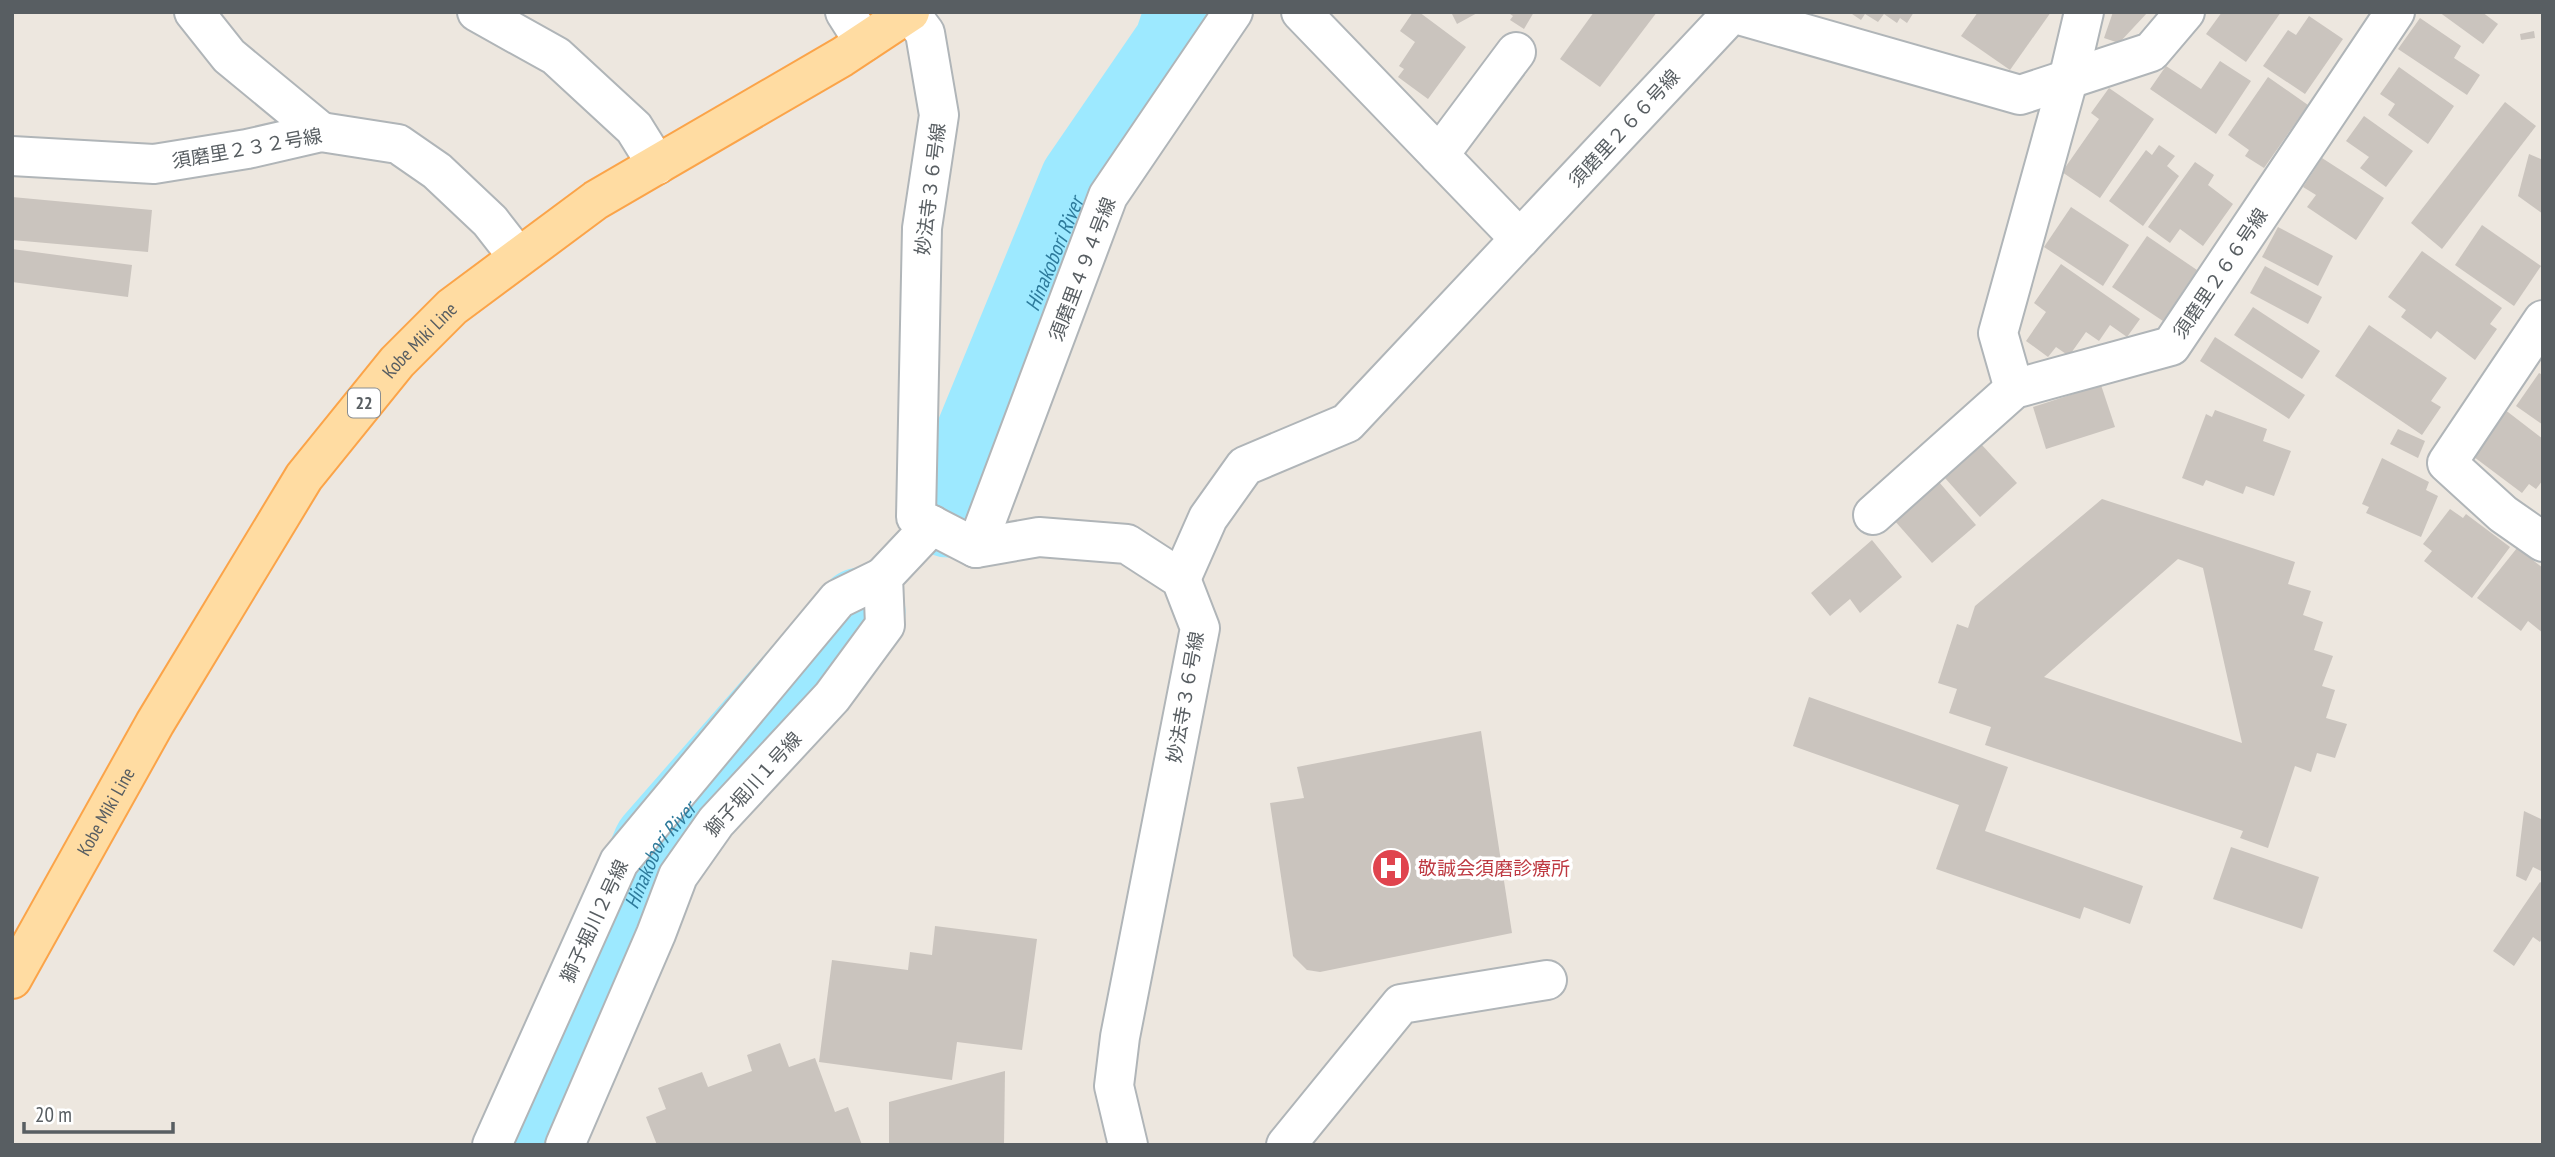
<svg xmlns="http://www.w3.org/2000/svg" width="2555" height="1157" font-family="'PT Sans Narrow','Noto Sans JP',sans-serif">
  <rect width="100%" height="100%" fill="#ede7df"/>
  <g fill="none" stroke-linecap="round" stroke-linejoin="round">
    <g stroke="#9de9ff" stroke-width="89">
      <path id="s1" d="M948,513L1084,182L1178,45L1189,12"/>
      <path id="s2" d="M531,1145L657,845L861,612"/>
    </g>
  </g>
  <g fill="#cac4be" fill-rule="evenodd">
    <polygon points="1413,12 1419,12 1466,47 1428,99 1398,77 1404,69 1399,66 1415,42 1400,31"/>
    <polygon points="1451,12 1479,12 1457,24"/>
    <polygon points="1507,12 1534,12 1524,29 1510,20 1513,16"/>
    <polygon points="1594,12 1657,12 1600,87 1560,59"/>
    <polygon points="1849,12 1914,12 1907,23 1900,18 1897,23 1884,14 1878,22 1865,14 1861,20"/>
    <polygon points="1978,12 2051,12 2010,70 1961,36"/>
    <polygon points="2113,12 2148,12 2119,43 2104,38"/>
    <polygon points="2222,12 2281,12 2246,62 2206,34"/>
    <polygon points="2439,12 2482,12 2498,24 2483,44"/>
    <polygon points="2309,16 2343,39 2305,94 2263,66 2288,30 2296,35"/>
    <polygon points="2420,18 2461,46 2454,58 2480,75 2467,95 2398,49"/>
    <polygon points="2534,31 2535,38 2521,40 2520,34"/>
    <polygon points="2220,61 2251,81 2216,134 2150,89 2166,66 2201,89"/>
    <polygon points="2399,67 2454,106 2428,144 2388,115 2395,104 2380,94"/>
    <polygon points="2268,77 2308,105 2264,168 2245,156 2249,150 2228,135"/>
    <polygon points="2109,88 2154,119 2100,198 2062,172 2099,119 2091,113"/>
    <polygon points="2505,102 2536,126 2442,249 2411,223"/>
    <polygon points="2364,116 2413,151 2386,187 2360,168 2369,157 2346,141"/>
    <polygon points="2159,145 2175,156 2167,166 2179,176 2143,226 2109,201 2146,150 2152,155"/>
    <polygon points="2529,154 2543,160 2543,214 2518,196"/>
    <polygon points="2322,158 2384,198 2356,240 2307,207 2316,195 2303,187"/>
    <polygon points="2195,162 2214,175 2208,185 2233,204 2203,246 2180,229 2170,243 2148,227"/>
    <polygon points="12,197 152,210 148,252 12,240"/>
    <polygon points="2071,207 2129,245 2103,286 2044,247"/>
    <polygon points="2482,225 2541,266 2514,306 2455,265"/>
    <polygon points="2278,227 2333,256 2318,286 2262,257"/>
    <polygon points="2147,236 2197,270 2163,321 2112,287"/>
    <polygon points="12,249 132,265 128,297 12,282"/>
    <polygon points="2422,251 2502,308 2490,324 2497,329 2475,360 2437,331 2431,339 2401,317 2406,310 2388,297"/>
    <polygon points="2061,264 2140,319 2127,337 2110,325 2099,341 2086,332 2069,356 2056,347 2048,357 2026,341 2046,312 2034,303"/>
    <polygon points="2265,266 2322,297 2308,324 2250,293"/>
    <polygon points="2253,307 2320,351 2302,379 2234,335"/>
    <polygon points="2369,325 2447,378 2431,401 2441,407 2422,435 2335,376"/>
    <polygon points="2215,337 2305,395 2289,419 2200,361"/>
    <polygon points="2539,373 2543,375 2543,425 2516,406"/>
    <polygon points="2101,385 2115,427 2046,449 2033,407"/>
    <polygon points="2504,409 2543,439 2543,480 2536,489 2529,484 2522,493 2470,454"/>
    <polygon points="2215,410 2267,429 2263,441 2291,451 2274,496 2246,486 2243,494 2206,480 2203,486 2182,478 2206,414 2212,417"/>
    <polygon points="2398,429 2425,441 2418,458 2390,444"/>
    <polygon points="1981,444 2017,483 1980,517 1945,478"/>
    <polygon points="2382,458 2429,482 2426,490 2438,496 2421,537 2366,513 2369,507 2362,504"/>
    <polygon points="1939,482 1976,525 1932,563 1894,520"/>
    <path d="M2102,499L2295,562L2288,584L2311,591L2303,615L2323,622L2314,650L2333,656L2322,686L2335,690L2326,718L2347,724L2335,758L2317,753L2311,772L2295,766L2268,848L2240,838L2243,831L1985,745L1991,727L1949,713L1957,689L1938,683L1957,624L1968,628L1975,606ZM2178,559L2203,568L2242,743L2044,677Z"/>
    <polygon points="2450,509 2463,518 2466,514 2510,547 2472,598 2424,561 2432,551 2423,544"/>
    <polygon points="1872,540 1902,577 1860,613 1850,599 1830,616 1811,593"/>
    <polygon points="2517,548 2543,568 2543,633 2528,621 2521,631 2477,598"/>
    <polygon points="1809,697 2008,767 1985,831 2143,886 2130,924 2084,907 2080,919 1936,869 1959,805 1793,746"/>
    <polygon points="1481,731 1512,933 1320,972 1307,970 1293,956 1270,803 1304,798 1297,767"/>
    <polygon points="2524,811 2543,820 2543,872 2533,867 2526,881 2516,876"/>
    <polygon points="2231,847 2319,877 2302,929 2213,899"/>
    <polygon points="2540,882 2543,884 2543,937 2540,942 2533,937 2514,966 2493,951"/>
    <polygon points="935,926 1037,939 1022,1050 957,1042 952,1080 819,1062 832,960 908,970 910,952 932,955"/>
    <polygon points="780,1043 789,1067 815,1058 835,1112 848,1107 862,1145 657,1145 646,1117 666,1109 658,1088 702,1072 708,1087 752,1071 747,1055"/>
    <polygon points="1005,1071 1004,1145 889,1145 889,1102"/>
  </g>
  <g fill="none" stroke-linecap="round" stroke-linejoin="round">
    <defs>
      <g id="minor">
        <polyline points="194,12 229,56 321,132"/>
        <polyline points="477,12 556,56 634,128 657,165"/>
        <polyline points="845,12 864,42"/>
        <polyline points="1301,12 1520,239"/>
        <polyline points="910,13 925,33 939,115 922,228 916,517 976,548 1039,537 1127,544 1181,579 1200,628 1120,1037 1114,1086 1128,1145"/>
        <polyline points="1439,155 1516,52"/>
        <polyline points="12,156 154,164 247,149 321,132 398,144 437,171 490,221 518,257"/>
        <polyline points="2543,320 2447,463 2503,514 2543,542"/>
        <polyline points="2014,389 1998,333 2068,80 2084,12"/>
        <polyline points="1873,515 2014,389 2171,346 2395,12"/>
        <polyline points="976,548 1108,196 1233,12"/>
        <polyline points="1181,579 1208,518 1245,466 1347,423 1732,13 2020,95 2151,52 2185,12"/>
        <polyline points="492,1145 619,862 838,599 883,577"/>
        <polyline points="565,1145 656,934 678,876 716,822 832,697 885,625 883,577 932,525"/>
        <polyline points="1286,1145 1401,1004 1547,980"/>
      </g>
      <g id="major">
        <path id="s3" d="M12,979L155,723L304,477L397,362L452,307L596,200L842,57L910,12"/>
      </g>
    </defs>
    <use href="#minor" stroke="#b0b5b8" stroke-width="42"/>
    <use href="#major" stroke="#fba449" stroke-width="42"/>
    <use href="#minor" stroke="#fff" stroke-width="38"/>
    <use href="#major" stroke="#ffdca2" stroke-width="38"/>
  </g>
  <defs>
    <symbol id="hospital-disc" viewBox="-11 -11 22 22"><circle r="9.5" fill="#e0444e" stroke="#fff"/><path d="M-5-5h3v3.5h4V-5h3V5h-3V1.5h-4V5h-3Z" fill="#fff"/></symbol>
  </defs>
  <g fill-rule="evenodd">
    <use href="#hospital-disc" x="1369" y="846" width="44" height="44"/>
  </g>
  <g text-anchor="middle" stroke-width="7" stroke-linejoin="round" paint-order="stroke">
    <rect fill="#fff" stroke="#8a8e91" stroke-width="2" x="348" y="388.5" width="32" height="29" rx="5"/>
    <g font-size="18" font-weight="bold" fill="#585e62">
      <text x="364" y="409">22</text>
    </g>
    <g font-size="19" fill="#585e62" stroke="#fff">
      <text transform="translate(1624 128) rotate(-47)" y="7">須磨里２６６号線</text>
      <text transform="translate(247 148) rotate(-10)" y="7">須磨里２３２号線</text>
      <text transform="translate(930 189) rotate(-83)" y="7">妙法寺３６号線</text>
      <text transform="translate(1082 269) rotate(-69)" y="7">須磨里４９４号線</text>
      <text transform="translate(2220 273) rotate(-56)" y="7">須磨里２６６号線</text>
      <text dy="7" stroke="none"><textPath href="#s3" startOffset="760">Kobe Miki Line</textPath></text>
      <text transform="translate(1185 697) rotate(-80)" y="7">妙法寺３６号線</text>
      <text transform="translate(753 784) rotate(-48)" y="7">獅子堀川１号線</text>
      <text dy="7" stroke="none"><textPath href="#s3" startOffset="192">Kobe Miki Line</textPath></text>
      <text transform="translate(594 921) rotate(-65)" y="7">獅子堀川２号線</text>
    </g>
    <g font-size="19" fill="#be3a42" stroke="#fff" text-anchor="start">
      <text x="1418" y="875">敬誠会須磨診療所</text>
    </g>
    <g font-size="21" font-style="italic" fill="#2e7b9c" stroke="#fff">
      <text dy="7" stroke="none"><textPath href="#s1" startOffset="280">Hinakobori River</textPath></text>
      <text dy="7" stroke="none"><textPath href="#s2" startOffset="318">Hinakobori River</textPath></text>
    </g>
  </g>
  <rect width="2555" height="1157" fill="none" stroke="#585e62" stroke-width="28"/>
  <path d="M24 1122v10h149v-10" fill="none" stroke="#585e62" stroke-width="3.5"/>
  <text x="35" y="1122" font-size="21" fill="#585e62" stroke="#ffffff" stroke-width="5" paint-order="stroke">20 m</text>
</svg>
